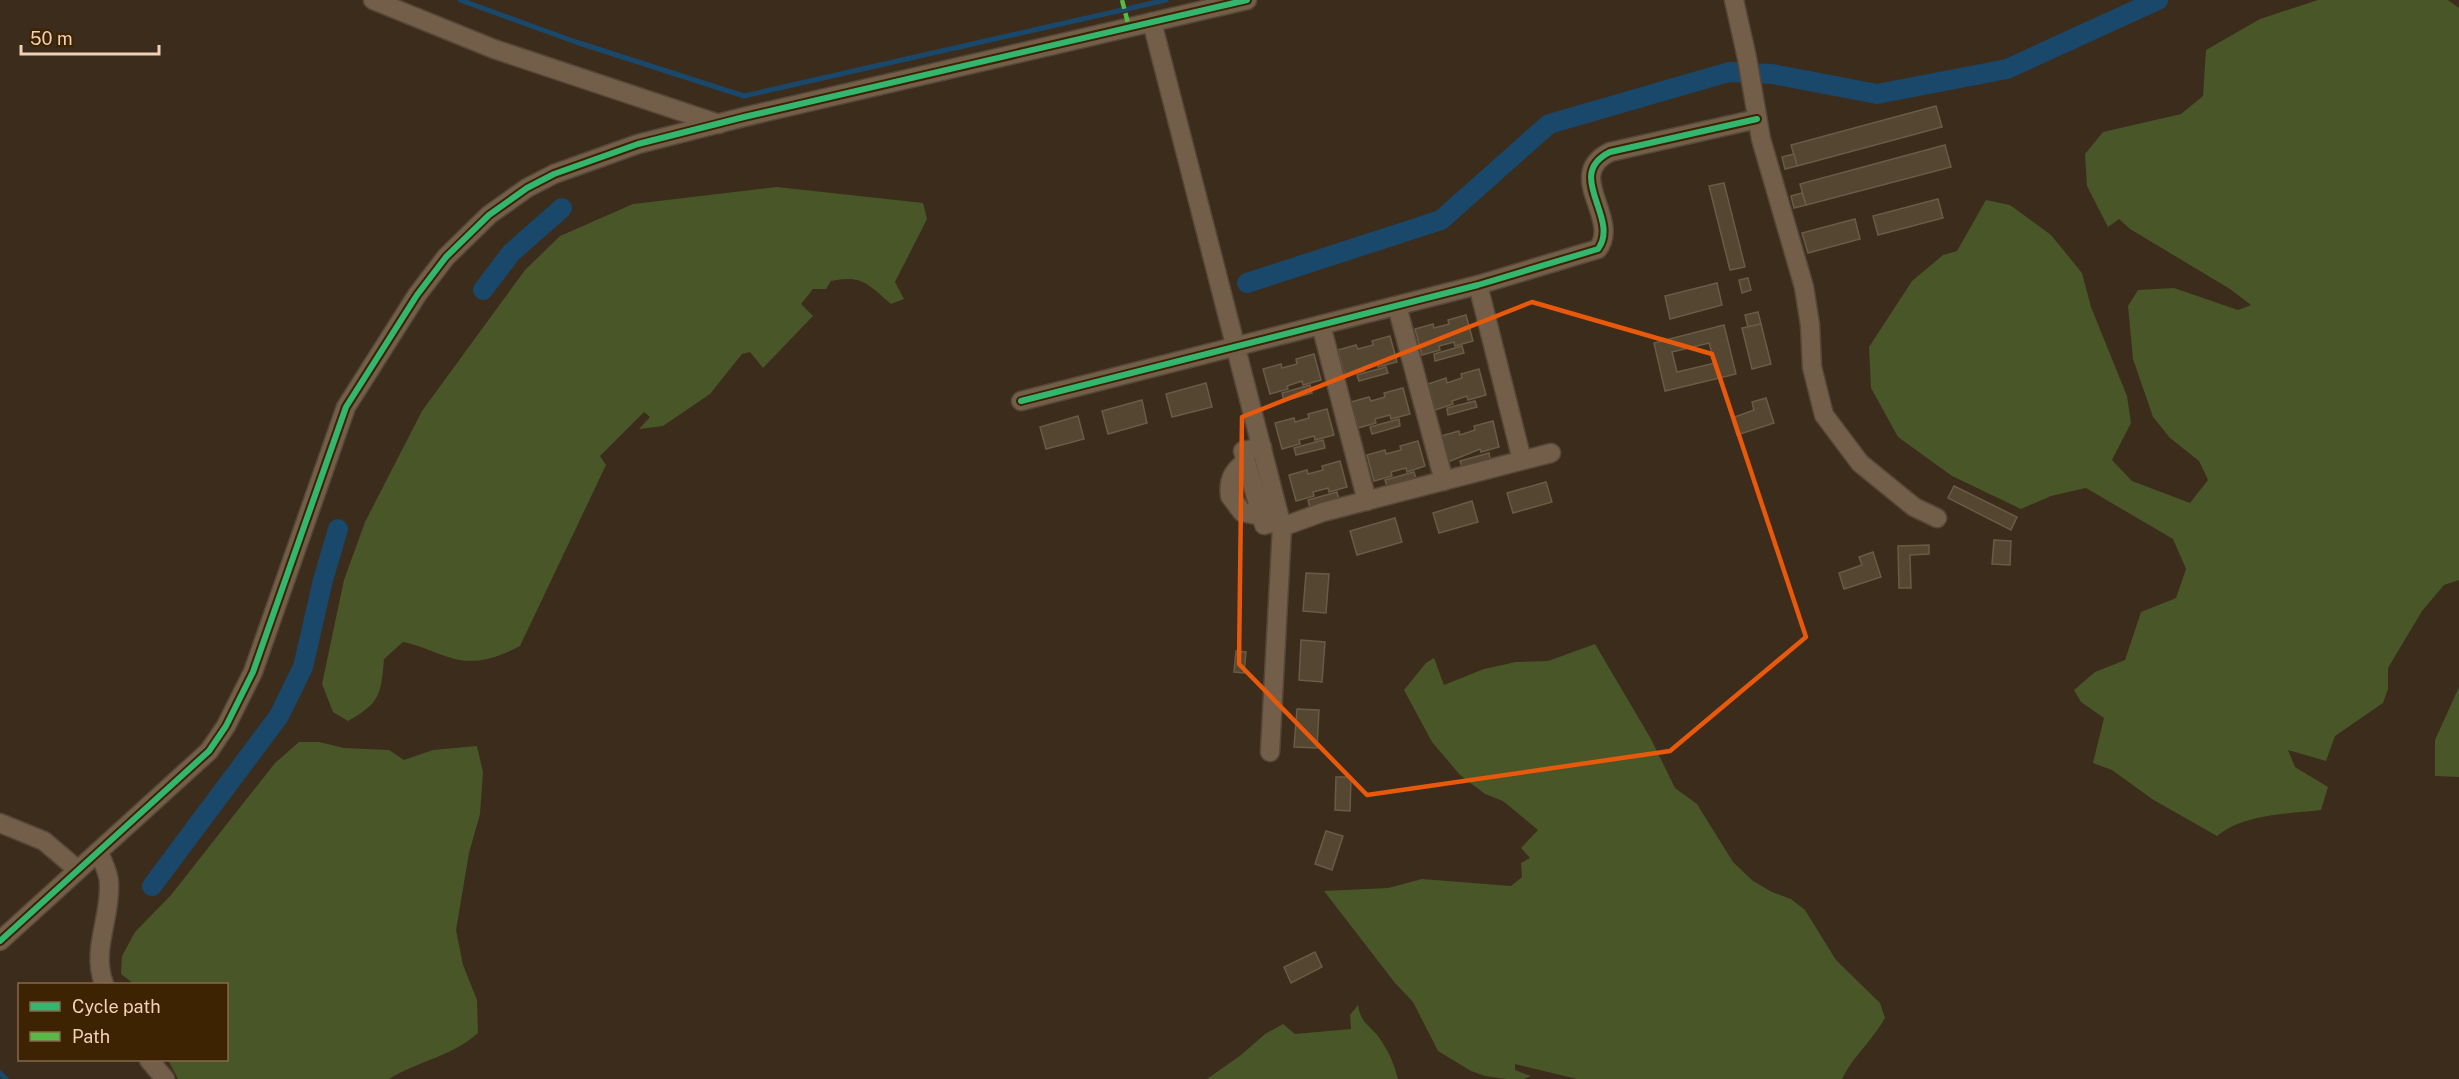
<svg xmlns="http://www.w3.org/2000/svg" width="2459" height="1079" font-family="'Public Sans',sans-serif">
  <rect width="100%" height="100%" fill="#3c2c1b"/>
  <g fill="#485628">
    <path d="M2318,0H2448L2459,8V580L2444,585L2422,611L2388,668V689L2383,703L2335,736L2326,761L2288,750L2295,767L2328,787L2321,810C2287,814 2244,814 2217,836L2152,799L2112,770L2093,763L2104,718L2081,702L2074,690L2095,672L2125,660L2141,612L2176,598L2186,569L2173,539L2086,488L2051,496L2021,509L1952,476L1898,437L1871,388L1869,347L1912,281L1943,255L1957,251L1986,200L2010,205L2051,235L2082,273L2091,307L2127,396L2131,423L2112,460L2132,481L2190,503L2208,480L2199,461L2170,438L2153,417L2133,359L2128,306L2138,290L2174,288L2238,310L2251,305L2230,289L2130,229L2119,219L2108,227L2087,186L2085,154L2103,132L2181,114L2203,96L2206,50L2260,19Z"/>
    <path d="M777,187L923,203L927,219L895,282L904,299L891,304C869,285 862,274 831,281L826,289H813L801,304L813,316L763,368L750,352L742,354L710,394L663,426L639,429L650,417L644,412L600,456L606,465L520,646C497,658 474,666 448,657C432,652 419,645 403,642L384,659C381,695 380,703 348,721L333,712L322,684L344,580L365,522L422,411L525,270L560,236L633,204Z"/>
    <path d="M1595,644L1651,739L1675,788L1697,804L1733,862L1753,881L1772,892L1791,899L1805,910L1836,960L1880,1003L1885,1018C1873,1040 1853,1056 1842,1079H1577L1515,1064V1070L1531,1076L1524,1079H1506L1485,1076L1471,1071L1438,1051L1413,1002L1395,983L1324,891L1388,888L1422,879L1511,886L1522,877L1521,863L1530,858L1521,848L1538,830L1503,801L1485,794L1460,775L1432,742L1404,690L1426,663L1434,658L1444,685L1484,669L1516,662L1548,661Z"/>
    <polygon points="2459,687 2459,777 2435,776 2435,740"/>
    <path d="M299,742H319L344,748L389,750L404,760L433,750L477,746L483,772L480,814L469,853L456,930L463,965L477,1000L478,1033C453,1056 418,1061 389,1079H178L168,1060H226V984H134L121,974L122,956L135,932L171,895L275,763Z"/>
    <path d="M1358,1005C1361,1023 1367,1023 1378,1036C1388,1050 1394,1063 1398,1079H1207L1241,1055L1265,1034L1283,1024L1295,1034L1351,1029L1350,1015Z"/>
  </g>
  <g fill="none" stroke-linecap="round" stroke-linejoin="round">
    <g stroke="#19486a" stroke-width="5">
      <polyline points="460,0 576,42 744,96 1166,0"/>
      <polyline points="0,1073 6,1079"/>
    </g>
    <g stroke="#19486a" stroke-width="20">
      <polyline points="1247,283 1441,220 1549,124 1729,72 1772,74 1877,94 2007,69 2158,0"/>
      <polyline points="483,290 511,253 562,208"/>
      <polyline points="152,886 279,716 303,667 323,580 338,529"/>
    </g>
  </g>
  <g fill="#544631" stroke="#695b45" stroke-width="1.5" fill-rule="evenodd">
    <polygon points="1936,106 1942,127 1797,166 1791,145"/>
    <polygon points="1945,145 1951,167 1806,205 1800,184"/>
    <polygon points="1794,154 1797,166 1785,169 1782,157"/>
    <polygon points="1724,183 1745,267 1730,270 1709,186"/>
    <polygon points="1802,193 1806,205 1794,208 1791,196"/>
    <polygon points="1938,199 1943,218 1878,235 1873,216"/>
    <polygon points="1855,219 1860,239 1808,253 1802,233"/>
    <polygon points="1748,278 1751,290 1742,293 1739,280"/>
    <polygon points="1717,283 1722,305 1670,319 1665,296"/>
    <polygon points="1758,312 1761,324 1748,327 1745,315"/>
    <polygon points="1466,315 1473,341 1455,346 1454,342 1439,346 1440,350 1422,355 1415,329 1433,324 1434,328 1449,324 1448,320"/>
    <polygon points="1761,324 1771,364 1752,369 1742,328"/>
    <path d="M1724,325L1736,374L1665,391L1654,343ZM1709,343L1715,363L1677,372L1672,352Z"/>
    <polygon points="1390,336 1397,362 1378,367 1377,363 1363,367 1364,371 1345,376 1338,350 1356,345 1358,349 1373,345 1372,341"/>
    <polygon points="1462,346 1464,353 1435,361 1434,354"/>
    <polygon points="1314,354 1321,380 1303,385 1302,381 1287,386 1288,389 1270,394 1263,369 1281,364 1282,368 1297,364 1296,359"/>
    <polygon points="1386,367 1388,373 1359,381 1357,375"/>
    <polygon points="1479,369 1486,395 1468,400 1467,396 1452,401 1453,404 1435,410 1428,384 1446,378 1447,383 1462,378 1461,374"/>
    <polygon points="1206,383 1212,407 1172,417 1166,394"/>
    <polygon points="1310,385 1312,393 1284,401 1282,393"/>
    <polygon points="1403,388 1410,414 1391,419 1390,415 1375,419 1376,423 1358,428 1351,402 1369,397 1371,401 1385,397 1384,393"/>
    <polygon points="1766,398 1774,423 1737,435 1732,418 1754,410 1752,402"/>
    <polygon points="1142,400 1147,423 1108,434 1102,411"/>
    <polygon points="1475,401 1477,407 1448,415 1447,408"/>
    <polygon points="1327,409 1334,435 1315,440 1314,436 1299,440 1300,444 1282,449 1275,423 1294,418 1295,422 1309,418 1308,414"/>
    <polygon points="1078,416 1084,439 1046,449 1040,427"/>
    <polygon points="1399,419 1400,426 1372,434 1370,427"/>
    <polygon points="1493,421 1499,447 1481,452 1480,449 1448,462 1441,436 1459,431 1460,435 1475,430 1474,426"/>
    <polygon points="1323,440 1325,448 1296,455 1294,448"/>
    <polygon points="1418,441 1425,466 1407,472 1406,468 1391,472 1392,476 1374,481 1367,455 1385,450 1386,454 1401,450 1400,446"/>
    <polygon points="1489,453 1490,459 1462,467 1460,461"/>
    <polygon points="1340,461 1347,487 1329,492 1328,488 1313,492 1314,496 1296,501 1289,475 1307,470 1308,474 1323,470 1322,466"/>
    <polygon points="1414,472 1416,478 1387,486 1385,480"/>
    <polygon points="1546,482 1552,502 1513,513 1507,493"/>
    <polygon points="1954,486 2017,517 2011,530 1948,498"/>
    <polygon points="1337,492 1339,500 1310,508 1308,500"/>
    <polygon points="1472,501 1478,522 1439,533 1433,513"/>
    <polygon points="1395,518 1402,542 1357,555 1350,531"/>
    <polygon points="1994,540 2011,541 2010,565 1992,564"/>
    <polygon points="1929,545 1929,554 1910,555 1911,588 1899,588 1898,546"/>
    <polygon points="1873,552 1881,577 1844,589 1839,573 1862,565 1859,557"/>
    <polygon points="1306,573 1329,574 1326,613 1303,611"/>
    <polygon points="1301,640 1325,642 1322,682 1299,680"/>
    <polygon points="1236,651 1246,652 1244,673 1234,672"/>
    <polygon points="1297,709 1319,710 1317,748 1294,747"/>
    <polygon points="1336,777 1351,777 1350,811 1335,810"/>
    <polygon points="1326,831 1343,836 1332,870 1315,864"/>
    <polygon points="1315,952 1322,967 1291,983 1284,967"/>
  </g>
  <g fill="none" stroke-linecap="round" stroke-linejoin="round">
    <defs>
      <g id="minor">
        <polyline points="373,0 494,49 719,124"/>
        <polyline points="1734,0 1747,58 1761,139 1804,287 1810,325 1812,367 1824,415 1860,463 1914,507 1937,518"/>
        <polyline points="1152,22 1282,527 1270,752"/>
        <polyline points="1478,285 1522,460"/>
        <polyline points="1397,306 1444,481"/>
        <polyline points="1321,325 1367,501"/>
        <path d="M1021,401L1478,285L1598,249C1621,218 1563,175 1610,152L1757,119"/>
        <polyline points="1262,447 1243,451 1264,525 1281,521"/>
        <path d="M1246,462C1233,470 1228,481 1230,496L1242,512L1261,516"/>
        <polyline points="1282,527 1323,512 1551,453"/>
        <polyline points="0,823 44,841 78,870"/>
        <path d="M99,852C102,861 109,873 109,883C111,919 91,949 104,984"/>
        <polyline points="0,941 209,751 226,726 253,672 346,407 417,295 446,257 489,215 527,188 554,174 638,144 744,117 1247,0"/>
        <polyline points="149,1060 165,1079"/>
      </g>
    </defs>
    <use href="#minor" stroke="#564739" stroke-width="21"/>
    <use href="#minor" stroke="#735f49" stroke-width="18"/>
    <polyline stroke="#58b947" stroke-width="4.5" stroke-dasharray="9 4.5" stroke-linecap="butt" points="1122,0 1129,27"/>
    <defs>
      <g id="cycleway">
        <path d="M1021,401L1478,285L1598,249C1621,218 1563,175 1610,152L1757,119"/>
        <polyline points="0,941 209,751 226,726 253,672 346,407 417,295 446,257 489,215 527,188 554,174 638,144 744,117 1247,0"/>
      </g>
    </defs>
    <use href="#cycleway" stroke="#3e2303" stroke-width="10"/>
    <use href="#cycleway" stroke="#33b770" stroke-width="6"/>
  </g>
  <path fill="none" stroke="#e8590c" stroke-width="4.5" stroke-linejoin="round" d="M1532,302L1712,354L1806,637L1670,751L1367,795L1239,664L1242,417Z"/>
  <rect x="18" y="983" width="210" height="78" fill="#3e2303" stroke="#85694b" stroke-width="1.5"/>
  <rect x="30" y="1002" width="30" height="9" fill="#33b770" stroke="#85694b" stroke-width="1.5"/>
  <text x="72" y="1013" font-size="18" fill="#f0d2b6">Cycle path</text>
  <rect x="30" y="1032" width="30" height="9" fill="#58b947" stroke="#85694b" stroke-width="1.5"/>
  <text x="72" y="1043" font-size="18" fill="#f0d2b6">Path</text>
  <path d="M21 45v9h138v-9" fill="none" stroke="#f0d2b6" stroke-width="3"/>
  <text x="30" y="45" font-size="18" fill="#f0d2b6" stroke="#3e2303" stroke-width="4.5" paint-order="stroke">50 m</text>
</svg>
